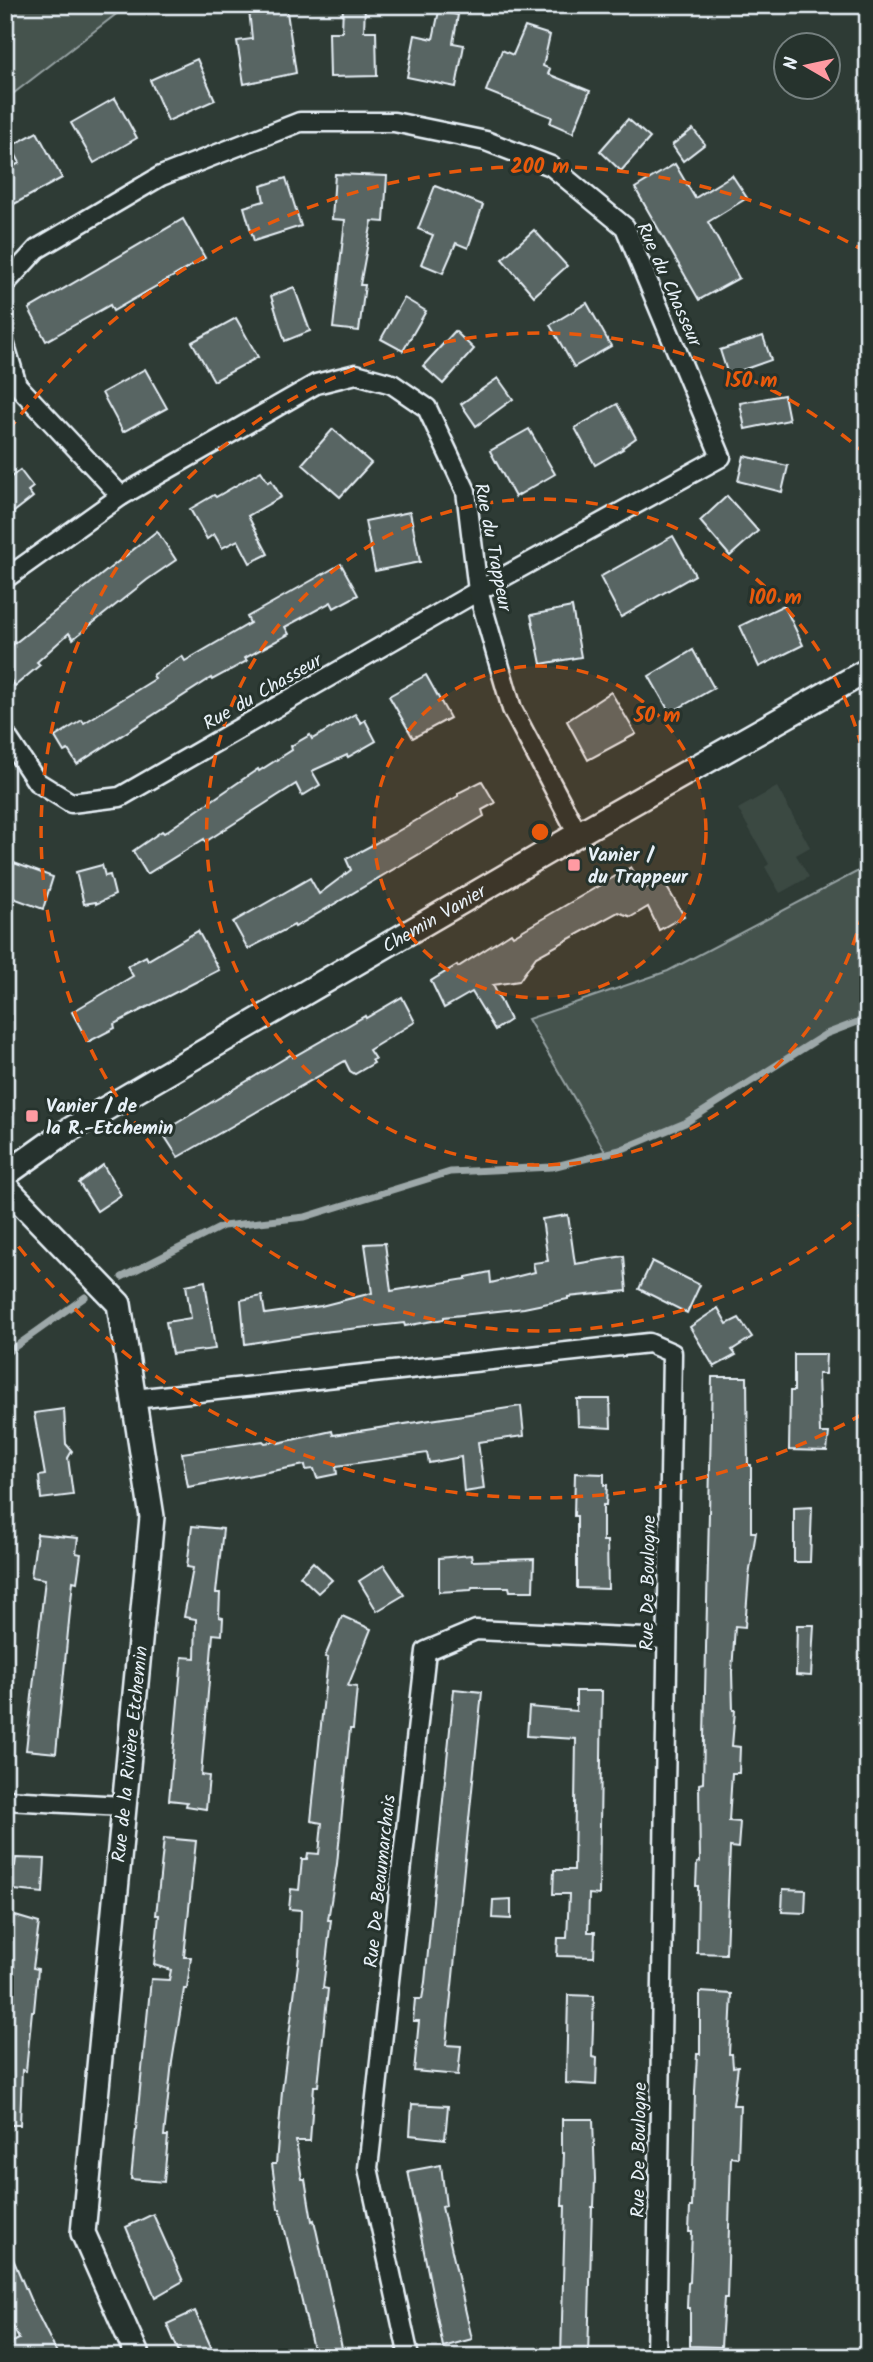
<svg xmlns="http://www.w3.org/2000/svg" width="873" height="2362" font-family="Kalam,sans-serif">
  <rect width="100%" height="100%" fill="#2e3b35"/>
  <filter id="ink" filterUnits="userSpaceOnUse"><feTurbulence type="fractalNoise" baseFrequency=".0143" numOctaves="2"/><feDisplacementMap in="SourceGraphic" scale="14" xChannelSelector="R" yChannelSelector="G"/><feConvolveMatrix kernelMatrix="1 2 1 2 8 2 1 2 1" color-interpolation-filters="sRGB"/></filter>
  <g filter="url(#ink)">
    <polygon fill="#3b4843" points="777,787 810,847 796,855 809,877 780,893 765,867 769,864 738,809"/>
    <g fill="#45524e" stroke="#96a2a3" stroke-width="2">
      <polygon points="5,5 128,5 5,100"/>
      <polygon points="868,866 868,1021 826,1034 685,1123 606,1153 528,1019 668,971"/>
    </g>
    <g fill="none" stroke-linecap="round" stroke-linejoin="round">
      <g stroke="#9da8a9" stroke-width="7">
        <polyline points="122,1277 223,1226 305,1217 450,1172 552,1167 620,1150 685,1123 826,1034 868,1018"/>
        <polyline points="5,1354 85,1297"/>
      </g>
    </g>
    <g fill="#596563" stroke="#e8f1f8" stroke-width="2">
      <polygon points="286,5 296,73 244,84 237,41 252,39 249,10"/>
      <polygon points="343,5 365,5 364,31 376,31 377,76 330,77 329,32 342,32"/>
      <polygon points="439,11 458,15 453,43 464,45 456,87 407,77 415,35 433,39"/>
      <polygon points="525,27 550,35 543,66 550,69 548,74 590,91 573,133 550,123 552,117 486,91 502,50 513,55"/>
      <polygon points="197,59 215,100 168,121 150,80"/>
      <polygon points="115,98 137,138 94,163 71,123"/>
      <polygon points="628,119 650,138 621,171 600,151"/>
      <polygon points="693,129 705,144 683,161 672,145"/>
      <polygon points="37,132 62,178 5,209 5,170 20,163 11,146"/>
      <polygon points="675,164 695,198 732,175 747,198 708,222 739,278 699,300 635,188"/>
      <polygon points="335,174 387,176 384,222 372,221 360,285 365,285 359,331 333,328 345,220 332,219"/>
      <polygon points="286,178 301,226 254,241 244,207 264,201 261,186"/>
      <polygon points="435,186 483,205 468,248 456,243 443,273 421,264 433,235 418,229"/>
      <polygon points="183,219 205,258 113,311 110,305 46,341 29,309"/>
      <polygon points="534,230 567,266 534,296 502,259"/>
      <polygon points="294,287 310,331 285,341 271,296"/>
      <polygon points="404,298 426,311 403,351 381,339"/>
      <polygon points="587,303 611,346 574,367 550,325"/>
      <polygon points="236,318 258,357 214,381 192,342"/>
      <polygon points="455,331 474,349 443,384 423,366"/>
      <polygon points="763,336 771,360 728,375 720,350"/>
      <polygon points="145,369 167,408 123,432 102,393"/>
      <polygon points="498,378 513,399 476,426 461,404"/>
      <polygon points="784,395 789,420 745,429 740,403"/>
      <polygon points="617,404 636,438 622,448 623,449 595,465 575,428"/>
      <polygon points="333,429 371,463 340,497 302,464"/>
      <polygon points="529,429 555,474 515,497 490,451"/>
      <polygon points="744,456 788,466 782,492 738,481"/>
      <polygon points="20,470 33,487 28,491 33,497 5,519 5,482"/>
      <polygon points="261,471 268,482 271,480 281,497 248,516 268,554 250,563 238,540 222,548 214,534 207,539 190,509 214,495 216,497"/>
      <polygon points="727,496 758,531 730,556 700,521"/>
      <polygon points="410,512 420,562 375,571 365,521"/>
      <polygon points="157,531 176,560 147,580 73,639 69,633 37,662 40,665 15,686 5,672 5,651"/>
      <polygon points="673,536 695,575 621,617 600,577"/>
      <polygon points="341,564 358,595 334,608 331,602 285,627 289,634 245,658 247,661 212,680 211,678 77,764 68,750 64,752 55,737 82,720 84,723 155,679 153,675 182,656 185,661 250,623 247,617"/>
      <polygon points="784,605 803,645 759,667 740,626"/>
      <polygon points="572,607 581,657 541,664 531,615"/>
      <polygon points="693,650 714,688 670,713 649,676"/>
      <polygon points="426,675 450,718 413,738 389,696"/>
      <polygon points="611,692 636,734 588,760 567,721"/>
      <polygon points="355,714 361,723 365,720 376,741 348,757 347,755 312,771 320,785 302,796 296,784 205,842 204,839 147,874 133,851 162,831 164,833 258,769 259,771 292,750 291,746 310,735 312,739"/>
      <polygon points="482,781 495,803 482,810 484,816 295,927 294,925 248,949 233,922 310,878 319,894 351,870 346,859 393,834 458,796 458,793"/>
      <polygon points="14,863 53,877 43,909 5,895"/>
      <polygon points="102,865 105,876 110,875 115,895 96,904 96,902 84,904 76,872"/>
      <polygon points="631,867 644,889 662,879 684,916 659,930 648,907 631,917 618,912 536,957 519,981 493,985 510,1020 495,1030 472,992 444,1008 431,981 457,965 458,967 511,933 513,936"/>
      <polygon points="198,931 219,970 114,1024 115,1028 88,1042 72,1012 133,976 127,966 146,956 148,960"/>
      <polygon points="402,997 415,1022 369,1050 375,1059 372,1060 374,1063 355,1074 350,1071 345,1061 178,1157 162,1132 292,1054 293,1057 365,1016 366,1018"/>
      <polygon points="103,1165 121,1195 97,1211 79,1183"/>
      <polygon points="568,1215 575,1264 624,1256 627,1291 568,1297 568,1299 524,1308 444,1317 444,1319 405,1326 404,1323 323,1332 245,1344 241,1300 262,1296 265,1314 321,1306 372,1293 365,1244 385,1243 391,1291 466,1279 466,1277 490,1272 491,1283 535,1272 533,1263 548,1261 542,1219"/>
      <polygon points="652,1261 700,1285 687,1313 639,1289"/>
      <polygon points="205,1281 215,1349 172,1354 166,1322 191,1318 186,1285"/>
      <polygon points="718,1308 727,1324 739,1318 752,1337 732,1350 736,1355 714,1367 690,1327"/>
      <polygon points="794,1354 826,1354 825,1374 818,1374 820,1433 829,1433 827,1451 789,1450 790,1391 794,1391"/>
      <polygon points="712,1377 747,1377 748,1465 751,1465 751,1532 756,1532 749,1576 745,1627 735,1626 732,1672 733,1710 735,1710 732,1746 740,1747 739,1773 732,1773 729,1821 740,1822 738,1848 730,1847 726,1954 697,1953 698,1886 696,1886 697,1863 700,1862 699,1784 703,1783"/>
      <polygon points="577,1399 610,1399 611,1428 578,1426"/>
      <polygon points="521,1406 524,1436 478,1442 484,1489 464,1492 461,1457 429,1463 427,1453 336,1466 337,1474 317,1478 314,1469 306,1470 305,1465 188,1487 182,1453 263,1441 265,1443 277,1441 278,1443 332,1431 333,1435"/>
      <polygon points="64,1409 66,1444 72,1451 68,1458 73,1495 41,1499 39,1476 45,1475 34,1413"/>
      <polygon points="575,1473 604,1474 604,1485 607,1485 606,1505 603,1505 603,1541 607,1541 608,1589 577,1588 577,1516 574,1516"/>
      <polygon points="812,1507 810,1562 794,1562 794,1508"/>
      <polygon points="192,1526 223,1529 216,1593 220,1593 219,1617 223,1618 222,1635 213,1634 201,1775 209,1776 206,1809 186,1806 187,1802 169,1800 182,1657 195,1658 196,1619 184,1617 193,1568 187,1567"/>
      <polygon points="37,1534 78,1538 76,1553 81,1554 77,1582 73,1581 56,1753 26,1750 45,1579 31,1577"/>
      <polygon points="471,1555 472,1561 534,1559 533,1591 510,1591 509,1587 472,1587 471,1590 439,1592 439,1558"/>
      <polygon points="313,1562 332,1580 318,1593 300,1576"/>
      <polygon points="384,1565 404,1595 377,1611 359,1581"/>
      <polygon points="342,1616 371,1629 348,1686 357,1687 353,1729 350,1729 337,1864 328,1920 331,1920 323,1988 328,1989 318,2086 314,2086 310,2141 296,2141 302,2179 305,2179 312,2221 314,2220 344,2357 315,2357 280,2209 278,2209 272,2164 276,2164 282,2091 299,1957 301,1910 289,1909 291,1889 299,1890 302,1859 307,1859 308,1853 319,1854 322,1823 311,1821 328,1658 325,1657"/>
      <polygon points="797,1625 814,1625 811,1676 796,1675"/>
      <polygon points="454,1689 482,1692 446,2045 461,2046 458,2075 414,2071 419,2021 413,2021 415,1999 422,1999 425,1982"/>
      <polygon points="576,1691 602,1691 599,1895 589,1894 588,1932 595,1932 594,1957 557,1956 558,1938 567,1938 569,1894 553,1894 554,1870 574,1870 576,1739 527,1736 529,1707 576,1711"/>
      <polygon points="164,1838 196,1841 184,1957 191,1957 187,1989 184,1989 172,2062 164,2136 168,2136 164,2182 131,2179 151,1979 169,1980 171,1970 154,1965 159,1915 156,1915"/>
      <polygon points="16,1858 45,1859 43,1893 5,1889 5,1865 15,1866"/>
      <polygon points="783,1889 806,1890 805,1913 782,1912"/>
      <polygon points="511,1899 511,1919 492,1918 493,1900"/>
      <polygon points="12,1915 39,1923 33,1968 38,1969 34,2011 32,2011 26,2071 22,2070 20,2125 5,2125 5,1970"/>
      <polygon points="700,1992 732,1994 729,2054 732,2054 733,2067 738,2066 733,2105 740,2105 738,2158 731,2157 727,2298 724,2298 721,2347 690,2346 690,2308 687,2308 688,2283 690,2282 692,2232 689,2232 690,2207 692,2207 695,2092 697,2054 700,2054"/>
      <polygon points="568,1995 594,1996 592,2057 597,2058 596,2085 566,2083"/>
      <polygon points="412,2104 448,2106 445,2139 410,2135"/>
      <polygon points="562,2119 593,2119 595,2179 594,2207 592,2207 588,2357 561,2357 565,2206 562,2206 564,2153 562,2153"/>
      <polygon points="441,2165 446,2206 442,2207 472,2339 443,2347 408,2171"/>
      <polygon points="153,2214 183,2281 155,2297 126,2227"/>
      <polygon points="5,2240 30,2299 59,2357 5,2357 5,2346 19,2339 5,2311"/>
      <polygon points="195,2311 212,2349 193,2357 181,2357 167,2324"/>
    </g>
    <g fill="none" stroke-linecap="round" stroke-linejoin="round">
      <defs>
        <g id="minor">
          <polyline points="5,284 37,249 161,176 300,122 394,122 486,141 551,166 625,227 721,457 478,591 120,797 71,803 37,782 5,734"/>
          <polyline points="5,345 17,385 121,496"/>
          <polyline points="5,579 121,496 316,384 356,374 392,384 427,408 466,491 478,591 512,709 578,834"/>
          <polyline points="134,1399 649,1343 672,1353 656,2357"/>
          <polyline points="5,1800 124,1806"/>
          <polyline points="409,2357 368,2168 426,1651 476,1630 667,1639"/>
        </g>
        <g id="tertiary">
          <path id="s1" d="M5,1175L64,1133L578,834L868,670"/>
          <polyline points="5,1186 119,1304 152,1517 83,2233 138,2357"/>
        </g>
      </defs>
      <use href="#minor" stroke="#e8f1f8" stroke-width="23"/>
      <use href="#tertiary" stroke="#e8f1f8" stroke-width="28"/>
      <use href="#minor" stroke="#26332d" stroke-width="18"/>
      <use href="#tertiary" stroke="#26332d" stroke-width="23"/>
    </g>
  </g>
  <circle cx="540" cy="832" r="166" fill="#e8590c" fill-opacity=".12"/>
  <g fill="none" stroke="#e8590c" stroke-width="3.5" stroke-dasharray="12 9">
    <circle cx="540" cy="832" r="166"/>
    <path d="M867 893A333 333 0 1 1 867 771"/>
    <path d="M867 1209A499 499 0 1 1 867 455"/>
    <path d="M863 1414A666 666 0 0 1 8 1233M8 431A666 666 0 0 1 863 250"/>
  </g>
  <g fill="#ff9aa2" stroke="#26332d" stroke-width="2.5">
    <rect x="567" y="858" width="14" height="14" rx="3.5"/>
    <rect x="25" y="1109" width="14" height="14" rx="3.5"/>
  </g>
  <g text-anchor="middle" stroke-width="6" stroke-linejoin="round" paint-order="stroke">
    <g font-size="19" fill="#e8f1f8" stroke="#26332d">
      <text transform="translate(670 284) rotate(66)" y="7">Rue du Chasseur</text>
      <text transform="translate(494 547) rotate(79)" y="7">Rue du Trappeur</text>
      <text transform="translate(262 691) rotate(-30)" y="7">Rue du Chasseur</text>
      <text dy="7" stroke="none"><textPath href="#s1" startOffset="500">Chemin Vanier</textPath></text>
      <text transform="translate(647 1583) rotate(-89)" y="7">Rue De Boulogne</text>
      <text transform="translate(129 1754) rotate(-84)" y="7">Rue de la Rivière Etchemin</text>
      <text transform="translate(379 1881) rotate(-84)" y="7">Rue De Beaumarchais</text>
      <text transform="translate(638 2150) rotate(-89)" y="7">Rue De Boulogne</text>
    </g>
    <g font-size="19" font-weight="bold" fill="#e8f1f8" stroke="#26332d" text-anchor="start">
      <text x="588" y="861">Vanier /<tspan x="588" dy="22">du Trappeur</tspan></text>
      <text x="46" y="1112">Vanier / de<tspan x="46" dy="22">la R.-Etchemin</tspan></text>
    </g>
  </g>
  <circle cx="540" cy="832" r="10" fill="#e8590c" stroke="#26332d" stroke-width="3.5"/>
  <g font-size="21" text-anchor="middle" font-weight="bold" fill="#e8590c" stroke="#26332d" stroke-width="6" stroke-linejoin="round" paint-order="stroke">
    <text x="540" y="173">200 m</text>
    <text x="751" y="387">150 m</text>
    <text x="775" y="604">100 m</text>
    <text x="657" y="722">50 m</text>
  </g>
  <rect width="873" height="2362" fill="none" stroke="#26332d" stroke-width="28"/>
  <rect x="14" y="14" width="845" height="2334" fill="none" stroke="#e8f1f8" stroke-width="2.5" filter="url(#ink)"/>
  <g transform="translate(807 66) rotate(279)"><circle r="33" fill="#26332d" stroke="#747f7e" stroke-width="2"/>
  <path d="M0-5L12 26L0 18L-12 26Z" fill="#ff9aa2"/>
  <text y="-10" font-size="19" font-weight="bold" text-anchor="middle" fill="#e8f1f8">N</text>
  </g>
</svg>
